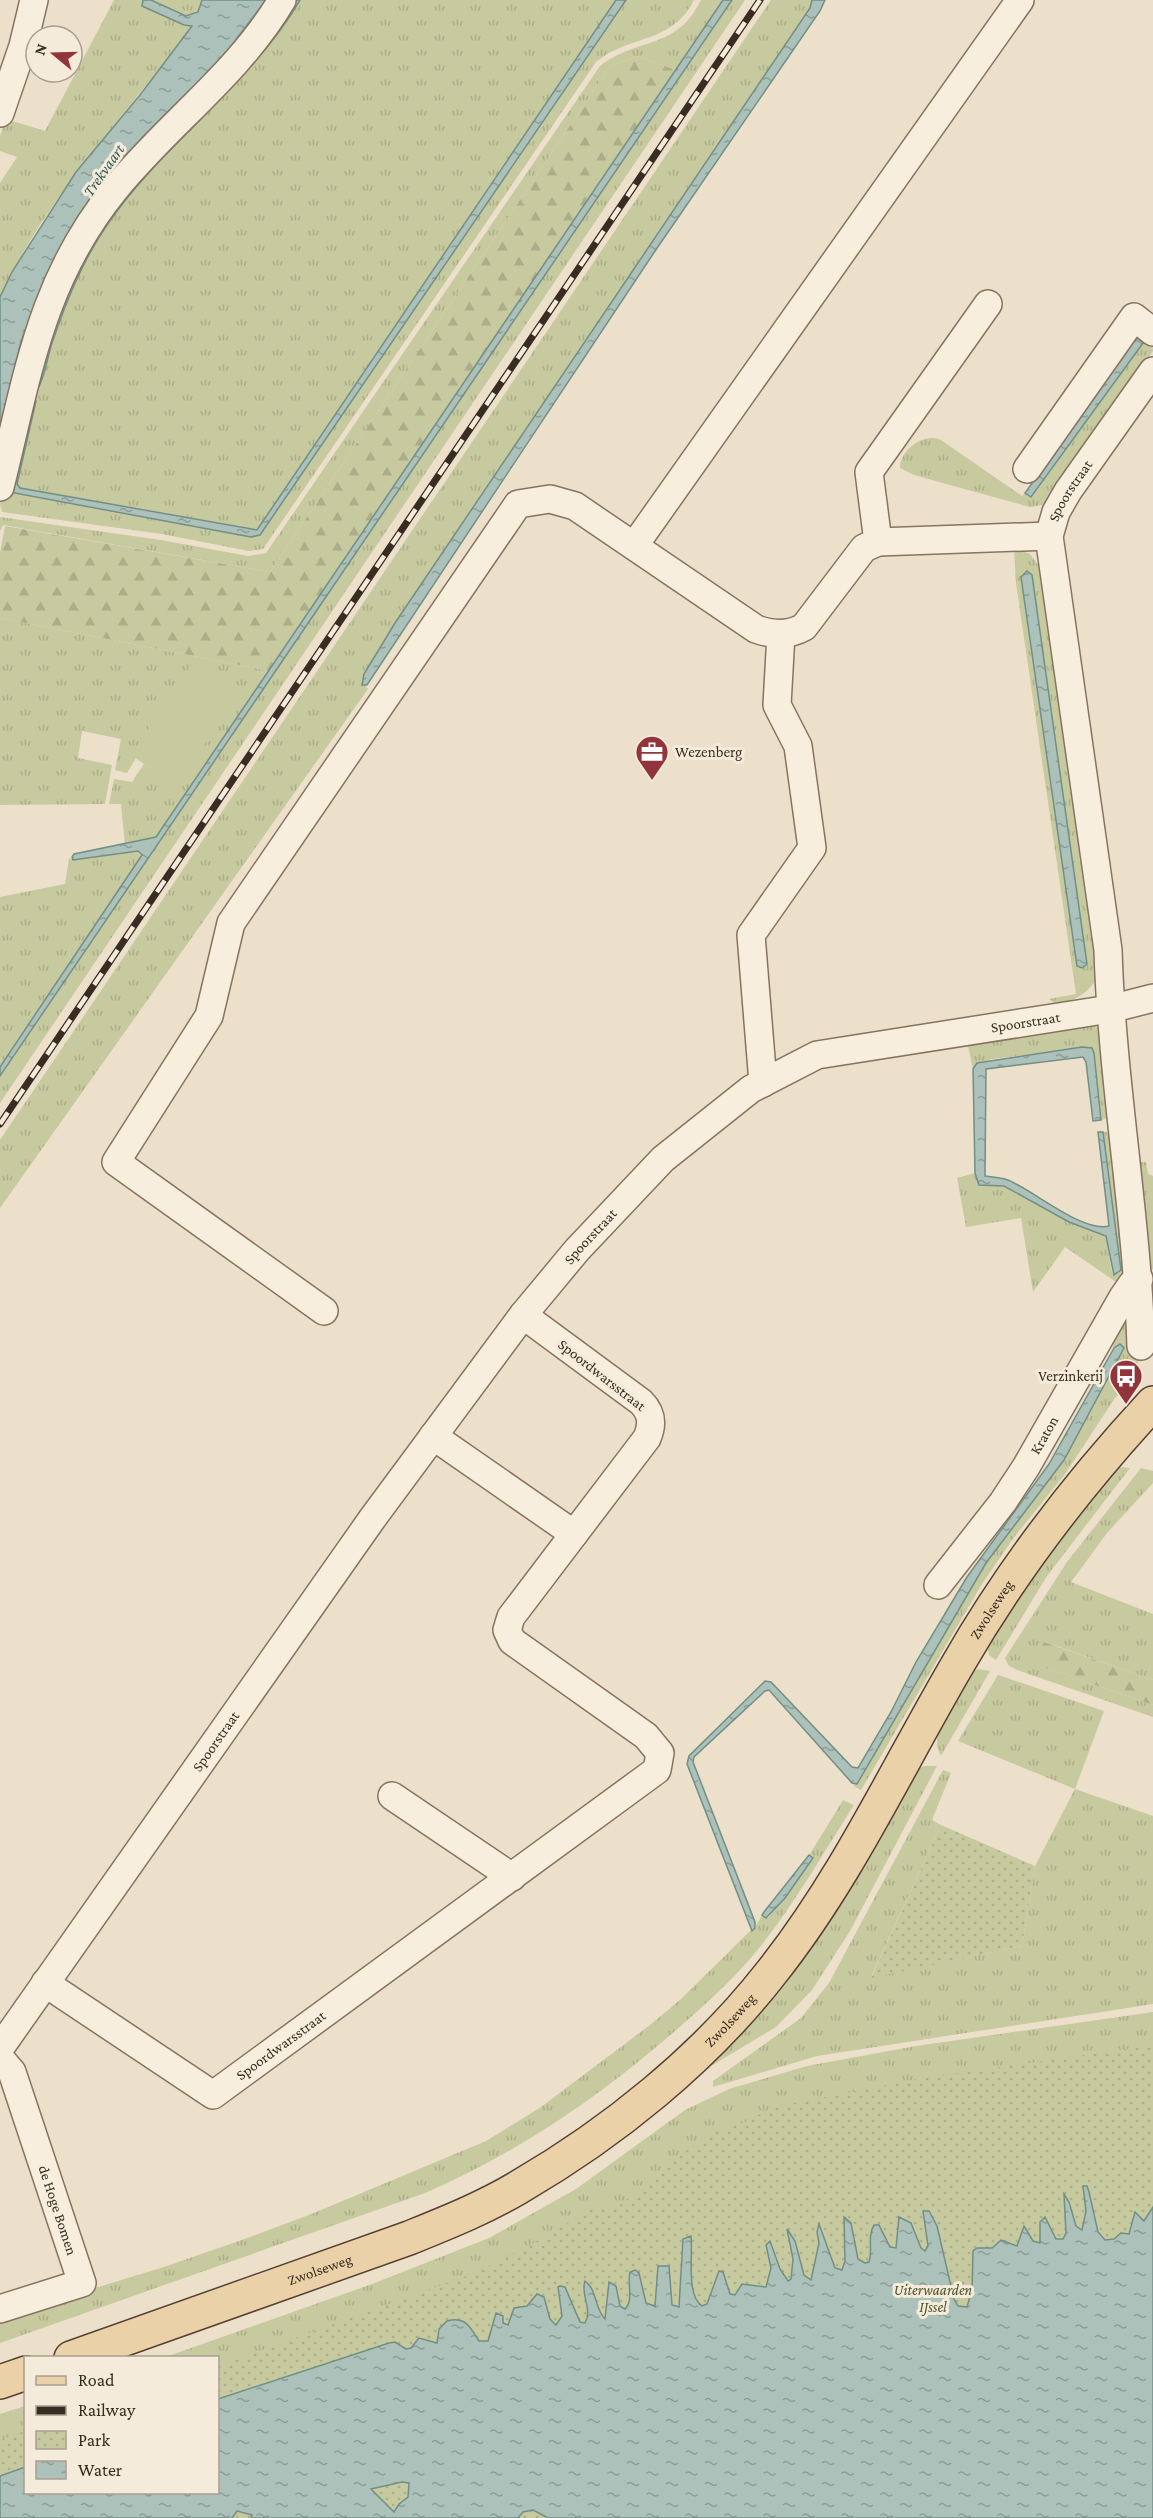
<svg xmlns="http://www.w3.org/2000/svg" width="1153" height="2518" font-family="'Crimson Pro',serif">
  <defs>
    <pattern id="grass-tufts" width="24" height="20" patternUnits="userSpaceOnUse" patternTransform="scale(1.5)"><rect width="24" height="20" fill="#c7c99f"/><path d="M3 7l-1-3M5 7V3M7 7l1-3M15 17l-1-3M17 17v-4M19 17l1-3" fill="none" stroke="#acad89"/></pattern>
    <pattern id="forest-firs" width="22" height="20" patternUnits="userSpaceOnUse" patternTransform="scale(1.5)"><rect width="22" height="20" fill="#c7c99f"/><path d="M5 1l3.5 6h-7zM16 11l3.5 6h-7z" fill="#acad89"/></pattern>
    <pattern id="park-dots" width="8" height="8" patternUnits="userSpaceOnUse" patternTransform="scale(1.5)"><rect width="8" height="8" fill="#c7c99f"/><path d="M2 2h.1M6 6h.1" fill="none" stroke="#acad89" stroke-width="1.8" stroke-linecap="round"/></pattern>
    <pattern id="water-ripples" width="26" height="14" patternUnits="userSpaceOnUse" patternTransform="scale(1.5)"><rect width="26" height="14" fill="#abc1b9"/><path d="M2 4q2-2 4 0t4 0M15 11q2-2 4 0t4 0" fill="none" stroke="#8c9d96"/></pattern>
  </defs>
  <rect width="100%" height="100%" fill="#ece0cb"/>
  <g fill="url(#grass-tufts)" fill-rule="evenodd">
    <path d="M114,0H143V6L184,25L192,26C127,115 47,195 0,297V183L17,157L0,151V136L6,119L45,131Z"/>
    <polygon points="151,0 202,0 198,12 186,16"/>
    <path d="M287,0H294L255,55L145,169L98,228L64,292L42,355L34,390L39,389C58,317 83,245 134,188C190,125 257,73 300,0H616L257,530L20,488L17,484L36,401L34,398L30,400L9,492L251,537L260,535L626,0H694C672,44 631,34 596,62L263,549L249,551L162,534L2,512L0,504C29,392 39,298 110,202C164,130 240,78 287,0Z"/>
    <path d="M701,0H723L676,70L637,56L610,66L270,572L3,525L0,531V517L161,540L248,556L266,553L600,66C639,36 676,51 701,0Z"/>
    <polygon points="732,0 745,0 0,1103 0,1076"/>
    <polygon points="771,0 812,0 810,8 380,647 362,681 368,689 0,1208 0,1140"/>
    <path d="M1146,339L1152,343L1153,351L1043,505L1030,507L914,475L900,468C900,450 924,432 941,440L1022,496L1025,493L1032,497Z"/>
    <path d="M1014,548L1030,554L1042,570L1093,912L1098,975C1091,993 1076,998 1059,1006L1049,999L1076,994L1016,583ZM1023,574L1079,968L1021,577Z"/>
    <polygon points="0,618 270,671 156,837 125,845 121,804 109,804 114,779 132,782 144,764 177,785 131,755 136,758 127,773 115,770 121,739 82,731 78,758 112,765 105,804 0,805"/>
    <polygon points="138,851 141,858 0,1067 0,897 65,884 69,858 73,860"/>
    <polygon points="1096,1026 1100,1031 1108,1118 1101,1120 1094,1053 1088,1047 992,1059 977,1063 973,1069 968,1046"/>
    <polygon points="1103,1132 1111,1132 1130,1255 1122,1286 1065,1247 1033,1292 1021,1218 966,1227 957,1178 975,1173 979,1185 1004,1186 1069,1222 1106,1236 1112,1273 1120,1272"/>
    <polygon points="1137,1162 1146,1162 1148,1174 1153,1176 1153,1269 1147,1273"/>
    <polygon points="1134,1303 1139,1375 1115,1398 1065,1474 1012,1540 982,1584 861,1790 855,1787 853,1784 859,1782 931,1653 986,1562 1064,1460 1124,1348 1117,1345 1114,1349 1110,1339"/>
    <polygon points="1119,1467 1130,1468 1047,1576 996,1660 989,1655 986,1638 1108,1472"/>
    <polygon points="1141,1468 1153,1471 1153,1483 1107,1533 1071,1582 1153,1614 1153,1680 1045,1642 1043,1667 1153,1705 1153,1717 1017,1670 1008,1665 1005,1658 1067,1562"/>
    <polygon points="978,1669 990,1671 941,1756 937,1747 937,1732 963,1678"/>
    <polygon points="998,1675 1104,1711 1075,1789 1153,1816 1153,2004 817,2056 713,2087 713,2081 801,2018 829,1983 943,1770 951,1773 932,1820 941,1825 871,1977 1022,1946 1035,1866 1075,1789 958,1741"/>
    <polygon points="924,1766 937,1766 850,1931 812,1990 776,2027 711,2066 758,2011 909,1774"/>
    <path d="M843,1800L854,1805C822,1855 794,1905 756,1952C728,1985 694,2015 661,2043C589,2104 511,2156 425,2193L0,2343V2317L164,2267L239,2241L309,2215L486,2141L541,2107L650,2025L680,2000L751,1930L753,1931L762,1915L768,1918L811,1861L810,1854Z"/>
    <polygon points="1153,2012 1153,2207 218,2399 218,2358 163,2358 372,2284 489,2238 576,2189 685,2110 729,2089 807,2066 916,2046"/>
    <polygon points="25,2406 25,2467 0,2476 0,2414"/>
  </g>
  <g fill="url(#forest-firs)">
    <polygon points="637,56 676,70 270,671 0,618 0,553 5,526 270,572 610,66"/>
    <polygon points="1044,1642 1153,1680 1153,1705 1043,1667 1038,1662 1038,1654"/>
  </g>
  <g fill="url(#park-dots)">
    <polygon points="941,1825 1035,1866 1022,1946 871,1978"/>
    <polygon points="1153,2045 1153,2518 0,2518 0,2440 25,2431 26,2492 218,2492 218,2366 472,2274 523,2249 592,2209 614,2210 690,2148 716,2131 746,2122 774,2107 912,2080"/>
  </g>
  <polygon fill="#c7c99f" points="193,662 239,692 177,786 131,755"/>
  <g fill="url(#water-ripples)" stroke="#728f86" stroke-width="1.5" fill-rule="evenodd">
    <polygon points="143,0 151,0 186,16 198,12 202,0 266,0 222,58 124,158 104,182 34,309 21,341 0,433 0,297 12,272 76,172 140,95 192,26 184,25 142,6"/>
    <path d="M294,0H300C249,87 161,144 105,228C81,264 66,302 52,343C47,358 45,378 37,390L60,302L98,228Z"/>
    <polygon points="616,0 626,0 260,535 251,537 9,492 34,398 36,401 17,484 20,488 257,530"/>
    <polygon points="723,0 732,0 0,1076 0,1067 142,855 138,851 73,860 72,857 74,854 156,837"/>
    <polygon points="812,0 825,0 820,11 653,254 367,685 362,685 364,674 395,623 810,8"/>
    <polygon points="1138,335 1146,339 1031,497 1025,493"/>
    <polygon points="1027,571 1032,575 1087,964 1082,968 1077,966 1021,577"/>
    <path d="M1082,1047L1092,1048L1094,1053L1101,1120L1093,1121L1086,1062L1083,1057L986,1069L985,1176C992,1177 1000,1177 1008,1180C1033,1190 1083,1233 1109,1226L1098,1132H1103L1121,1270L1114,1275L1106,1236L1069,1222L1004,1186L979,1185L975,1173L973,1069L977,1063Z"/>
    <polygon points="1120,1344 1124,1348 1064,1460 986,1563 857,1784 852,1783 769,1690 765,1691 694,1757 693,1762 755,1922 755,1928 752,1931 687,1764 689,1756 765,1681 771,1682 852,1767 858,1768 891,1712 916,1662 967,1577 1049,1464 1114,1348"/>
    <polygon points="809,1855 813,1858 785,1898 766,1918 762,1915 764,1912"/>
    <path d="M1083,2186H1087L1089,2192L1098,2232L1105,2240L1114,2239L1121,2233L1129,2234L1135,2212L1144,2221L1153,2207V2518H548L533,2510L523,2512L518,2518H251L252,2515L237,2511L232,2518H0V2476L25,2467L26,2492H218V2399L389,2343L395,2342L406,2349L411,2348L419,2338L437,2343L439,2329L447,2321C466,2316 470,2327 479,2341H488L496,2313L503,2316V2323L508,2325L514,2308L527,2306L537,2294L544,2297L550,2319L556,2325L562,2316L558,2287L560,2286L565,2287L580,2322L585,2323C593,2309 580,2295 585,2281C597,2289 595,2310 605,2319L609,2282L616,2286L620,2306L625,2309C634,2300 627,2284 630,2272L635,2270L639,2273L646,2303L655,2306L658,2266H669L672,2305L679,2307L683,2239L691,2236C693,2254 686,2296 702,2306L707,2304L719,2271L723,2272L730,2294L735,2295L742,2284L766,2287L771,2268L766,2245L770,2241L780,2269L788,2281L791,2279L793,2259L787,2229L795,2241L804,2275L811,2280L819,2243L817,2232L819,2224L835,2268L842,2270L845,2261L844,2217L851,2223L858,2259L865,2263L869,2262C873,2249 867,2237 874,2225H879L890,2247L896,2248L899,2217L911,2223L921,2248L925,2251L928,2246L923,2211H929L937,2226L954,2299L958,2306L967,2307L972,2290L973,2251L977,2248H992L1001,2240L1017,2246L1024,2226L1033,2241L1040,2243V2222L1045,2217L1056,2239H1063L1066,2233L1064,2194L1069,2202L1076,2226L1082,2230L1086,2211ZM402,2482L409,2483L408,2497L399,2504L394,2512L371,2489Z"/>
  </g>
  <g fill="none" stroke-linecap="round" stroke-linejoin="round">
    <defs>
      <g id="minor">
        <polyline points="0,113 23,46 34,0"/>
        <polyline points="1027,469 1134,317 1153,332"/>
        <path d="M0,487C28,375 40,281 116,188C169,123 239,73 282,0"/>
        <polyline points="878,542 869,472 988,304"/>
        <polyline points="634,546 1020,0"/>
        <polyline points="763,1083 751,935 812,848 798,746 777,705 781,634"/>
        <path d="M324,1311L116,1162L209,1016L231,923L518,504L550,499L575,506L756,629C772,635 788,636 804,627L864,548L878,542L1049,536"/>
        <path id="s1" d="M1141,1346C1137,1214 1112,1083 1108,950L1049,536L1056,512L1068,491L1153,371"/>
        <polyline points="433,1436 574,1534"/>
        <path id="s2" d="M938,1585L1003,1502L1026,1467L1123,1297L1132,1284L1139,1279"/>
        <polyline points="392,1796 512,1877"/>
        <path id="s3" d="M45,1983L213,2095L657,1770L660,1753L646,1736L512,1641L507,1630L511,1617L647,1438C653,1424 652,1413 641,1402L523,1315"/>
        <path id="s4" d="M0,2048L372,1519L523,1315L577,1250L663,1159L751,1089L817,1055L1110,1009L1153,998"/>
        <path id="s5" d="M0,2058L12,2072L82,2283L0,2309"/>
      </g>
      <g id="major">
        <path id="s6" d="M71,2358L409,2238C446,2223 484,2208 519,2187C612,2133 704,2059 771,1973C846,1879 897,1768 958,1664C1012,1570 1079,1483 1153,1403"/>
        <polyline points="0,2382 26,2373"/>
      </g>
    </defs>
    <use href="#minor" stroke="#877360" stroke-width="30"/>
    <use href="#major" stroke="#564134" stroke-width="36"/>
    <use href="#minor" stroke="#f7eede" stroke-width="27"/>
    <use href="#major" stroke="#ebd1a7" stroke-width="33"/>
    <defs>
      <polyline id="rail" points="0,1124 760,0"/>
    </defs>
    <use href="#rail" stroke="#392c22" stroke-width="7"/>
    <use href="#rail" stroke="#f4ebda" stroke-width="4.5" stroke-dasharray="14" stroke-linecap="butt"/>
  </g>
  <defs>
    <symbol id="office-pin" viewBox="-11 -11 22 30"><path d="M0 17L-7.5 6A9.5 9.5 0 1 1 7.5 6Z" fill="#92353b" stroke="#f4ebda"/><path d="M-6-3h4V-5.5h4V-3h4V5H-6ZM-1-4.5V-3h2v-1.5ZM-6 0V1H6V0Z" fill="#fff"/></symbol>
    <symbol id="bus-pin" viewBox="-11 -11 22 30"><path d="M0 17L-7.5 6A9.5 9.5 0 1 1 7.5 6Z" fill="#92353b" stroke="#f4ebda"/><path d="M-5-6H5V4H4V6H2V4H-2V6H-4V4H-5ZM-3.5-4V0h7V-4ZM-3.5 1.2v1.5H-2V1.2ZM2 1.2v1.5H3.5V1.2Z" fill="#fff"/></symbol>
  </defs>
  <g fill-rule="evenodd">
    <use href="#office-pin" x="633" y="733" width="38" height="52"/>
    <use href="#bus-pin" x="1107" y="1357" width="38" height="52"/>
  </g>
  <g text-anchor="middle" stroke-width="6" stroke-linejoin="round" paint-order="stroke">
    <g font-size="15" fill="#392c22" stroke="#f4ebda">
      <text dy="5" stroke="none"><textPath href="#s1" startOffset="866">Spoorstraat</textPath></text>
      <text dy="5" stroke="none"><textPath href="#s4" startOffset="1508">Spoorstraat</textPath></text>
      <text dy="5" stroke="none"><textPath href="#s4" startOffset="1004">Spoorstraat</textPath></text>
      <text transform="translate(602 1375) rotate(38)" y="5">Spoordwarsstraat</text>
      <text dy="5" stroke="none"><textPath href="#s2" startOffset="184">Kraton</textPath></text>
      <text dy="5" stroke="none"><textPath href="#s6" startOffset="1238">Zwolseweg</textPath></text>
      <text dy="5" stroke="none"><textPath href="#s4" startOffset="375">Spoorstraat</textPath></text>
      <text dy="5" stroke="none"><textPath href="#s6" startOffset="750">Zwolseweg</textPath></text>
      <text dy="5" stroke="none"><textPath href="#s3" startOffset="286">Spoordwarsstraat</textPath></text>
      <text dy="5" stroke="none"><textPath href="#s5" startOffset="164">de Hoge Bomen</textPath></text>
      <text dy="5" stroke="none"><textPath href="#s6" startOffset="264">Zwolseweg</textPath></text>
    </g>
    <g font-size="15" fill="#392c22" stroke="#f4ebda" text-anchor="start">
      <text x="675" y="757">Wezenberg</text>
      <text x="1103" y="1381" text-anchor="end">Verzinkerij</text>
    </g>
    <g font-size="15" font-style="italic" fill="#4c542b" stroke="#f4ebda">
      <text x="933" y="2295">Uiterwaarden<tspan x="933" dy="17">IJssel</tspan></text>
    </g>
    <g font-size="16" font-style="italic" fill="#335853" stroke="#f4ebda">
      <text transform="translate(103 170) rotate(-55)" y="6">Trekvaart</text>
    </g>
  </g>
  <rect x="24" y="2356" width="195" height="138" fill="#f4ebda" stroke="#a99f90" stroke-width="1.5"/>
  <rect x="36" y="2376" width="30" height="9" fill="#ebd1a7" stroke="#a99f90" stroke-width="1.5"/>
  <text x="78" y="2386" font-size="18" fill="#392c22">Road</text>
  <rect x="36" y="2406" width="30" height="9" fill="#392c22" stroke="#a99f90" stroke-width="1.5"/>
  <text x="78" y="2416" font-size="18" fill="#392c22">Railway</text>
  <rect x="36" y="2431" width="30" height="18" fill="url(#park-dots)" stroke="#a99f90" stroke-width="1.5"/>
  <text x="78" y="2446" font-size="18" fill="#392c22">Park</text>
  <rect x="36" y="2461" width="30" height="18" fill="url(#water-ripples)" stroke="#a99f90" stroke-width="1.5"/>
  <text x="78" y="2476" font-size="18" fill="#392c22">Water</text>
  <g transform="translate(54 54) rotate(289)"><circle r="28" fill="#f4ebda" stroke="#a99f90" stroke-width="1.5"/>
  <path d="M0-4.5L10 22L0 15L-10 22Z" fill="#92353b"/>
  <text y="-9" font-size="16" font-weight="bold" text-anchor="middle" fill="#392c22">N</text>
  </g>
</svg>
